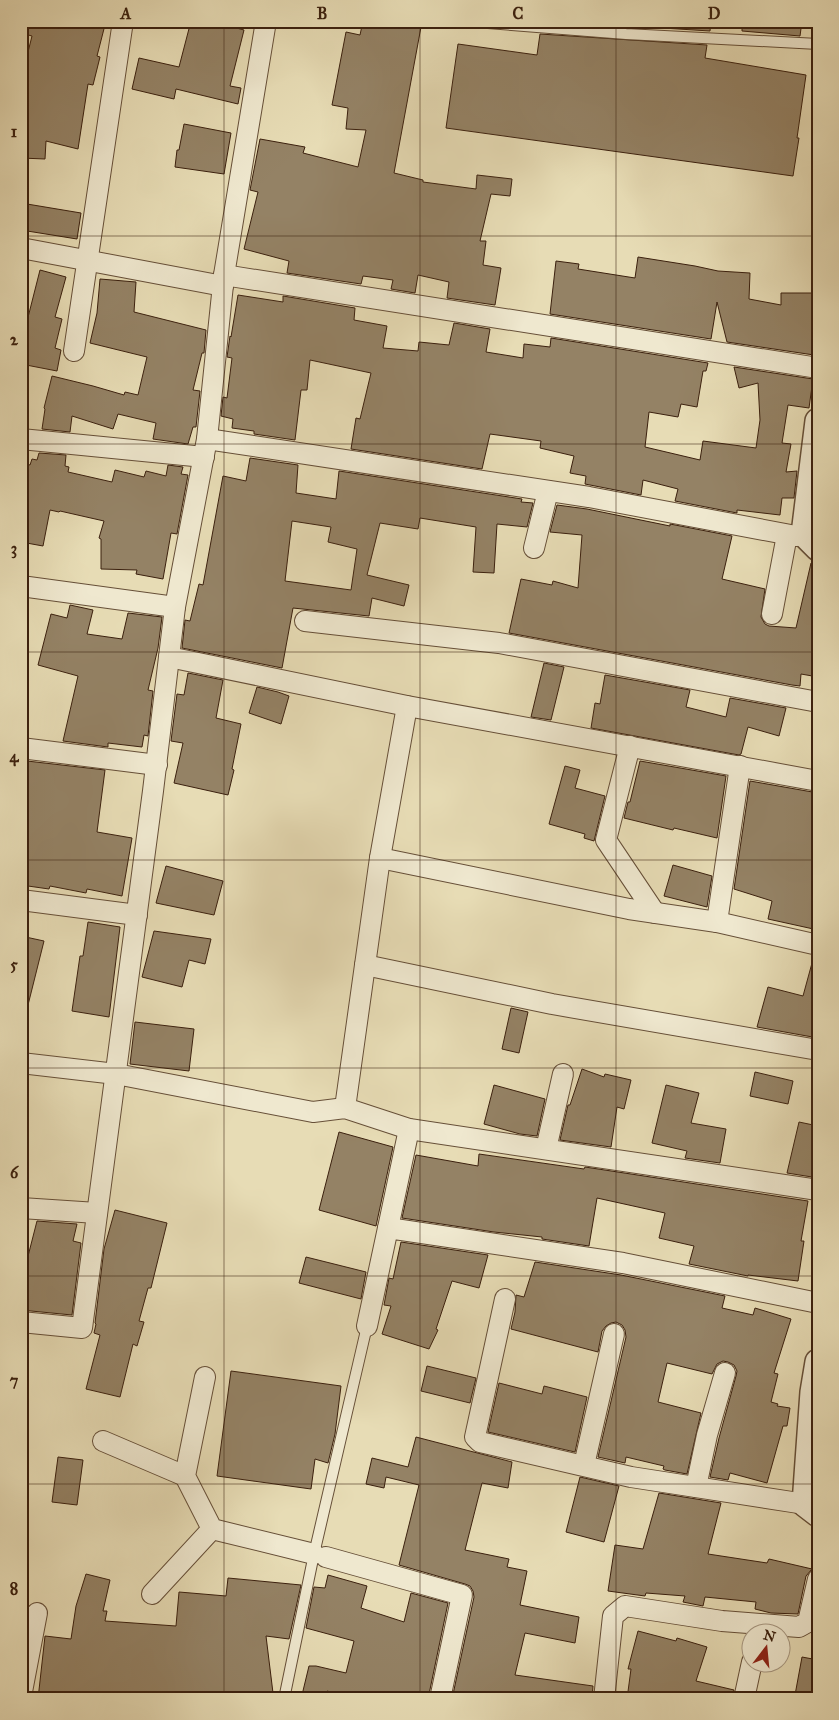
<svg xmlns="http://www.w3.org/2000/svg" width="839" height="1720" font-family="'IM FELL Great Primer',serif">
  <rect width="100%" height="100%" fill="#e7dcb5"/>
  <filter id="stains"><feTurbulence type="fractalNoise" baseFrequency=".004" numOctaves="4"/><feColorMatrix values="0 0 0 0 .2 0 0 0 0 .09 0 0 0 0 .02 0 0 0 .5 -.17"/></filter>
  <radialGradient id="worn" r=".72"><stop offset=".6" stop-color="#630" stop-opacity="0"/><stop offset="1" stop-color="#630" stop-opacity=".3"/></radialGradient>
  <g fill="#948265" stroke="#3b200e" fill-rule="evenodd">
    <polygon points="21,21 106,21 97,56 100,57 93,85 88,84 78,149 46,141 45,159 21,158 21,80 32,36 21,33"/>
    <polygon points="191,21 210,21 244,30 230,86 241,88 238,104 176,89 174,99 132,89 139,58 179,67"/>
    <polygon points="363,21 389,21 421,27 394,173 423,180 423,182 476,189 477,175 512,179 510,196 491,194 480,241 486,241 483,265 501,268 495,305 447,298 449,282 418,275 415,293 391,289 393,280 363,276 361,284 287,273 289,261 244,249 258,192 250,190 260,139 305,147 303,153 358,167 366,130 346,129 348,108 332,105 346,32 360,35"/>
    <polygon points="552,21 711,21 710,31"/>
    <polygon points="742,21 802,21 800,36 742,31"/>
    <polygon points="540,34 707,45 705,58 806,75 797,138 799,138 793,176 446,128 458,44 537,55"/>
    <polygon points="184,124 231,133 224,174 175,167 177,150 179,150"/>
    <polygon points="21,203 81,213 77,239 21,230"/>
    <polygon points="638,257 695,266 718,271 750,273 749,299 781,305 781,293 815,293 814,355 727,342 717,302 711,339 550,314 556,261 579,264 578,269 635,278"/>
    <polygon points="40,270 66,277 55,317 62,319 55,348 61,350 57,371 21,364 21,345"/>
    <polygon points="100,279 136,282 134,312 206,330 204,353 202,353 193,390 200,391 196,427 193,427 188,444 153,439 156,423 118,414 113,429 72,416 70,432 42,429 45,409 44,408 52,376 93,386 124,395 125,392 138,395 147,357 90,343 97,313"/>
    <polygon points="238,295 283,302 283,296 355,308 354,320 387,326 383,348 418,351 419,342 449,345 454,323 490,329 486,352 523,358 524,344 550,347 551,338 708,363 706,371 703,371 697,407 681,404 678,417 649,412 645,447 700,460 703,441 756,448 760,420 758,383 739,388 734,367 813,379 809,408 788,405 782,443 791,444 786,472 797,471 794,498 782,498 780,515 737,510 737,513 675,501 678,489 643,480 641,495 585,484 586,476 570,473 574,456 540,448 541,441 490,434 482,469 351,449 356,418 360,419 371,373 310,360 307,390 301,390 295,440 254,434 254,431 232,428 233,419 221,416 223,397 227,398 232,358 227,357 230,336 231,337"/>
    <polygon points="39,453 66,455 65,466 69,467 68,472 112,482 115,470 144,477 146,471 166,476 168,465 183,467 181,474 188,475 177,534 171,533 163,579 136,574 137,570 101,569 101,539 99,538 104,521 60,511 59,512 50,510 43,546 21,542 21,463 30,465 32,459 37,460"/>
    <path d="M250,458L298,465L296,493L336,499L339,471L522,499L521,502L533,503L527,527L497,524L494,573L473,572L476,527L420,518L418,529L380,523L367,575L409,585L404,606L372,598L369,616L293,608L282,668L182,648L185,620L190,621L199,584L203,585L223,476L246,481ZM292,521L331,527L328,542L357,549L351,590L285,581Z"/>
    <polygon points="557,505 587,509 670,526 670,524 732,536 722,579 765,589 761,617 765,624 769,626 796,628 811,563 818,564 818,677 801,674 800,686 792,685 509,633 521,579 552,585 553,581 578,588 582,535 550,532"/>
    <polygon points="70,605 93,610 87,634 122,639 128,613 162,617 158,648 148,690 153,691 148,736 144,735 142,747 108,743 108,747 63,741 78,676 38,665 51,614 67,618"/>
    <polygon points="544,663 564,667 551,720 531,717"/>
    <polygon points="188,673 223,680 216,718 241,724 232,769 234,770 228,795 174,783 183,743 171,741 177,694 184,695"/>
    <polygon points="605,675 690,690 686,707 726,717 730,698 786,708 779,736 748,727 741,754 739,755 591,728 595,703 600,704"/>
    <polygon points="257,687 278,692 289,696 281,724 249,713"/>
    <polygon points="27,761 105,770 97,832 132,838 122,896 87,889 86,893 50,886 49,889 21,885 21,785"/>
    <polygon points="640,761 726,776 717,838 674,828 673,830 624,818 628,802 630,802"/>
    <polygon points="565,766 580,770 575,788 605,796 594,841 584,838 585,834 549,824"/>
    <polygon points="750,781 818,793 818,930 768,919 772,901 734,889"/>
    <polygon points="673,865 712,876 707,907 664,896"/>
    <polygon points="166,866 223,881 214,915 156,903"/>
    <polygon points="88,922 120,927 109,1017 72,1011 80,956 83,956"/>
    <polygon points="154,931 211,939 205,964 189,960 182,987 142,977"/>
    <polygon points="21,936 44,941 27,1009 21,1008"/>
    <polygon points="812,963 818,964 818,1038 757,1027 768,987 803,996"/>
    <polygon points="511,1008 528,1012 519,1053 502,1049"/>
    <polygon points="135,1022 194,1029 189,1071 130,1064"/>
    <polygon points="582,1069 604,1077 605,1074 631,1080 624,1109 617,1107 611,1147 560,1140 568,1105 570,1105"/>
    <polygon points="755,1072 793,1081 788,1104 750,1096"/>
    <polygon points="494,1085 545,1099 537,1136 520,1134 484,1124"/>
    <polygon points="666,1085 699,1093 691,1123 726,1129 720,1163 685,1158 687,1151 652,1143"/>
    <polygon points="799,1122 818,1126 818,1164 816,1174 813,1173 812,1177 787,1173"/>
    <polygon points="339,1132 393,1147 376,1226 319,1210"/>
    <polygon points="479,1154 584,1169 585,1167 808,1201 801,1241 804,1241 798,1281 748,1275 748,1276 689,1264 694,1246 659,1238 665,1213 597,1198 589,1246 542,1239 542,1237 494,1232 402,1218 416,1155 478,1166"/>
    <polygon points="115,1210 167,1223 151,1288 148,1288 139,1321 144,1322 137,1346 133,1344 120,1397 86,1389 100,1335 94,1333 96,1324 95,1323 104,1249"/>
    <polygon points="37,1221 77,1224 73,1241 81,1243 72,1315 21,1310 21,1267 25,1268"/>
    <polygon points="401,1242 488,1255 479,1288 452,1281 436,1329 438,1330 429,1349 382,1334 391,1306 384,1305 389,1278 393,1279"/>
    <polygon points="306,1257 366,1272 361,1299 299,1283"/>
    <polygon points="535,1262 621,1275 725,1296 722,1308 753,1315 755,1308 791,1319 774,1373 778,1374 771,1402 778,1404 777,1406 790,1408 787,1426 783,1426 767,1483 730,1473 728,1480 710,1477 719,1438 736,1376 737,1371 734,1365 728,1362 723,1361 717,1364 712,1374 667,1363 658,1402 701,1413 687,1474 665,1470 663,1469 664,1466 626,1457 625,1463 598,1457 626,1337 625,1330 622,1325 616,1322 611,1323 606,1326 602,1331 598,1352 511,1329 515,1312 516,1295 524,1297"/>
    <polygon points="427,1366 476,1378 470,1403 421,1391"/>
    <polygon points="231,1371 341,1386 335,1434 328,1463 315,1459 311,1489 217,1476"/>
    <polygon points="499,1383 542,1394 544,1386 587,1397 575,1452 488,1432"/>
    <polygon points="416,1437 512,1462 508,1488 482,1483 465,1550 509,1559 507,1567 527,1571 520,1605 579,1617 575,1643 525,1633 515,1675 593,1686 592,1699 452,1699 474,1597 473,1591 470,1586 465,1584 399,1565 419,1485 386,1477 384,1488 366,1484 372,1458 408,1467"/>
    <polygon points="58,1457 83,1460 77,1505 52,1502"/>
    <polygon points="580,1477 619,1486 604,1542 566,1532"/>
    <polygon points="659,1493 721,1503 708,1554 767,1563 769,1559 812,1569 806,1576 798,1614 771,1613 755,1609 756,1602 705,1597 703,1606 683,1602 685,1596 646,1593 645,1596 608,1591 615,1545 643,1549"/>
    <polygon points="86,1574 110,1580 103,1611 107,1611 105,1621 176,1626 179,1592 226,1596 228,1578 301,1585 289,1639 266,1636 273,1693 263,1696 263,1699 218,1699 185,1696 184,1699 38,1699 45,1636 71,1639 76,1606"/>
    <polygon points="328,1575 367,1586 361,1608 404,1622 411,1593 448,1603 428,1699 356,1699 327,1691 326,1699 316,1699 302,1695 309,1666 316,1666 346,1673 354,1641 306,1628 314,1587 325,1588"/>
    <polygon points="638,1631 676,1641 677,1638 707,1647 696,1681 734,1690 732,1699 627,1699 631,1669 628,1669"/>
    <polygon points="802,1657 818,1660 818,1699 795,1695"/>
  </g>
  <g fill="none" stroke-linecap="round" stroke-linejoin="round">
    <defs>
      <g id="service">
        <polyline points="462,21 626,34 818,44"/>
        <polyline points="284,1699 314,1554 367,1326"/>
      </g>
      <g id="minor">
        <polyline points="21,248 223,286"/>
        <polyline points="224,275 266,21"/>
        <polyline points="74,351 123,21"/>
        <polyline points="21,439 204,457"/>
        <polyline points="207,439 589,497 796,536 804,534"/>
        <polyline points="534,548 548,491"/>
        <polyline points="21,586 175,607"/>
        <polyline points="772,614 787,535"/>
        <polyline points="305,621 499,643 818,702"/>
        <polyline points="169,657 407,706 818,781"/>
        <polyline points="630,746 606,840 655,913"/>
        <polyline points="21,748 157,765"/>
        <polyline points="380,858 629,909 717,922 818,945"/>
        <polyline points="21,900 137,915"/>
        <polyline points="717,922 740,766"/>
        <polyline points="365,965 552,1004 818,1050"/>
        <polyline points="21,1063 116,1074 313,1112 345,1108 409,1129 818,1190"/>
        <polyline points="345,1108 380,858 407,706"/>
        <polyline points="546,1149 563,1074"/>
        <polyline points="21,1208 97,1213"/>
        <polyline points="388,1228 409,1129"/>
        <polyline points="505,1299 475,1437 480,1442 631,1477 805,1504"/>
        <polyline points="21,1322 82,1328 153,791 175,607 207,439 224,275 818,368"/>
        <polyline points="367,1326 388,1228 623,1263 818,1303"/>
        <polyline points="205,1377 185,1476 212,1529 314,1554"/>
        <polyline points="103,1441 185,1476"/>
        <polyline points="584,1465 614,1334"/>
        <polyline points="696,1487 707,1435 725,1373"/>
        <polyline points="326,1557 462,1595 440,1699"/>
        <polyline points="152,1594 212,1529"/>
        <polyline points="21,1697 37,1613"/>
        <polyline points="604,1699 613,1616 625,1606 722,1621 799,1627 808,1622 818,1579"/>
        <polyline points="744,1699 752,1662"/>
      </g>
      <g id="tertiary">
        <polyline points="818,421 804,534 818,548"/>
        <polyline points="818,1362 813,1392 805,1504 818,1514"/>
      </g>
    </defs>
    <use href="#service" stroke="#664f38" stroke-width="12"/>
    <use href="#minor" stroke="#664f38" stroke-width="22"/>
    <use href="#tertiary" stroke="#664f38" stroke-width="28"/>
    <use href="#service" stroke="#efe8cf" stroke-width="10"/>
    <use href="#minor" stroke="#efe8cf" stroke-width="20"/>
    <use href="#tertiary" stroke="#efe8cf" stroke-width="25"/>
  </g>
  <path fill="none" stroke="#3b200e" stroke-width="1" stroke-opacity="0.55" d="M224,21V1699M420,21V1699M616,21V1699M21,236H818M21,444H818M21,652H818M21,860H818M21,1068H818M21,1276H818M21,1484H818"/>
  <rect width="839" height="1720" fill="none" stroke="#e7dcb5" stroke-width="55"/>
  <g transform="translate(766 1648) rotate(16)"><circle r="24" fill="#efe8cf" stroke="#a79882"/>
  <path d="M0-4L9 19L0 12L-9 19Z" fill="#8f2418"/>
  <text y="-8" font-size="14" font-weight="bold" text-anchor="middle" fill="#3b200e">N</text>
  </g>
  <rect x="28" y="28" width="784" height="1664" fill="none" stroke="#3b200e" stroke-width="2"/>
  <g font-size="16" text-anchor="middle" font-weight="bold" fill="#3b200e">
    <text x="126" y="19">A</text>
    <text x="322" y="19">B</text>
    <text x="518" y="19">C</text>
    <text x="714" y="19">D</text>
    <text x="14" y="137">1</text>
    <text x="14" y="345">2</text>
    <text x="14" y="554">3</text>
    <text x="14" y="762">4</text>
    <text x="14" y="970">5</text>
    <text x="14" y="1178">6</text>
    <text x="14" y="1386">7</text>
    <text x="14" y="1594">8</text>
  </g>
  <rect width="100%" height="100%" filter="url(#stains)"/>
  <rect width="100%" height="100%" fill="url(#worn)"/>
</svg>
